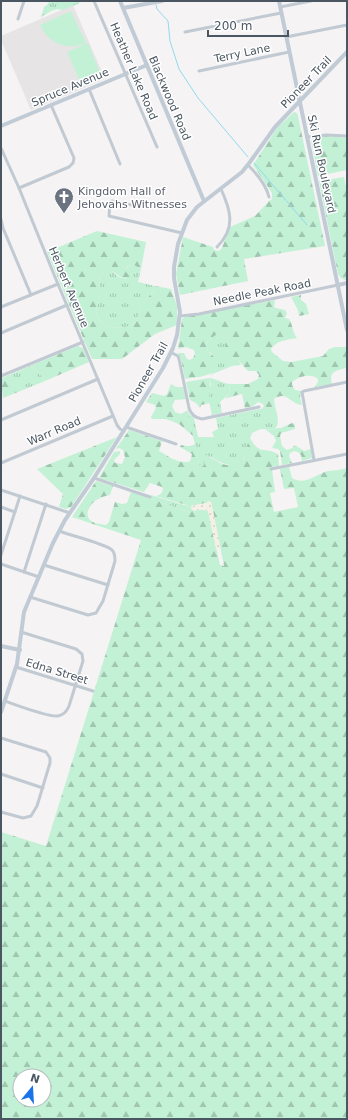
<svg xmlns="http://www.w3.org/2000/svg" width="348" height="1120" font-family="'DejaVu Sans',sans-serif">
  <defs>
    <pattern id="grass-tufts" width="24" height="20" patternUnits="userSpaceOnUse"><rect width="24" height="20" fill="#c3f1d5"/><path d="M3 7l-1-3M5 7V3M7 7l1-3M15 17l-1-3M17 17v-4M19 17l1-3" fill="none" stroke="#a0c6b0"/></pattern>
    <pattern id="forest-firs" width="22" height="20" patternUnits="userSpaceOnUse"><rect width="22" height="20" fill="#c3f1d5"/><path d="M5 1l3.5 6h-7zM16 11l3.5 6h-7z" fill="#a0c6b0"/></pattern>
    <pattern id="sand-dots" width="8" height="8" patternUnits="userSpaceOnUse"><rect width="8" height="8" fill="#f5f0e5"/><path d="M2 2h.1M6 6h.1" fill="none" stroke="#d4d0c7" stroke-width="1.8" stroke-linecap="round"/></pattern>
  </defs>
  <rect width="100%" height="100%" fill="#f5f3f3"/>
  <polygon fill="#e6e4e5" points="73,5 105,79 31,110 1,40 1,36"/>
  <g fill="url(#grass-tufts)">
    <path d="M49,1H79L80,3L63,10C55,7 48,13 41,17L44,7L48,4Z"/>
    <path d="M134,265L141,269L138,282L155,286V290C149,296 142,304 139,312C137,317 139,320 134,323C122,332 96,329 96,310C97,305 100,300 100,295C101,281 95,283 105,269C111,268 112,271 116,275C119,277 123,278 126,279L125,272L128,266Z"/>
    <polygon points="223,332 229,334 229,337 226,342 231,357 238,360 241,365 232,366 210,375 216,369 213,355 208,351 206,343 216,334"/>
    <polygon points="30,366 38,371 45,381 23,390 2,378"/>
    <path d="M209,378C216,378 223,384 230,384L229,394L220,402L222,413L212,415L208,397L211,384Z"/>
    <path d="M275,406C277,415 281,424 274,430L261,429L252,433C249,441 248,450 244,458C239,471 218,463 210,456L202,468H200L188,413L194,418L198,437H214L212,432L218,429L216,418Z"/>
    <polygon points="151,495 184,505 192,506 191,508 194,511 186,511 150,499"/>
  </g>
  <g fill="url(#forest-firs)" fill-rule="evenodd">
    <polygon points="294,112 297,113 298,116 325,246 244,259 248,281 180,295 176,274 183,237 213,247 214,250 219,251 222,248 230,227 255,216 269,201 271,200 272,198 272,193 253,165 277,128"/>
    <polygon points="326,136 347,138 347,170 318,176 311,140"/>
    <polygon points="344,177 347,192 347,281 341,278 338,274 319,181"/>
    <path d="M97,231L146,242L141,269L134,265L127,266L126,272L130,276V278C117,280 115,268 105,269C95,283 101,281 100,295C100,300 97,305 96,310C96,329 122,332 134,323C139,320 137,317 139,312C142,304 149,296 155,290V286L171,289L177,306V325L155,334L122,359H92L47,252Z"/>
    <polygon points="301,295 301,300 306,304 309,314 299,316 298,310 291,297"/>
    <path d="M275,300L274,307L276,308L285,310L287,313L285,318L289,319C293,325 292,332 297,338C287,340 277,340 271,349L272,352L283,361L291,362L323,356L329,349L335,347H346L347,368C337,370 328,371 332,384L315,387L318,382V379C311,373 299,376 292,382V385L295,390L301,391L300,397L302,405C290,404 287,390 274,399L275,406L262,409L264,406L263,404L258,402L253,406L245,408L242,394L237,395L225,399L229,394L230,384H248L258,379L259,375L256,371H248L238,360L225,354C224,348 225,342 229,337V334C218,330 214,337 206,343L208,351L218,361C219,377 197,377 185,379L181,359L178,353H184L187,359L190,360L193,358L195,354L194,350L186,347L178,349L182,319L185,317Z"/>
    <polygon points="78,346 83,348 89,362 45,381 38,371 30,366"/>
    <polygon points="2,378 23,390 3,398 1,379"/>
    <path d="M209,378C212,387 208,394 210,403L201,405L200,408L196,403L190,400L186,382Z"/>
    <polygon points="171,384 176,387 183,387 186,399 175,400 172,406 175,412 181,414 188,410 193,436 179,424 166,419 152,419 151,417 156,408 155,405 146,402 152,393 164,396 167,394"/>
    <path d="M292,423L295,424V429L281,433L280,436L282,446L287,450L292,448L295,445L304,451L311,449L312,458L302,461C302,455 300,452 294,451L290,453L289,456L292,463L282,465L280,451L278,449L272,448L276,441L274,436L266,430H274L277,428H281Z"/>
    <path d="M129,430L162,441L159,451C170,457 176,463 189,462L191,459L192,454L180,447L181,445C186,446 190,447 195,444L200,468L204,465L203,460L206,455L220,463L226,465L239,463L244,459L250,438C260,456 264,446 278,454L279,466L271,467L270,469L272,470L275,492L270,493L274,512L298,507L294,488L284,489L280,469L289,467L292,478C304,486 317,474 328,471C335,470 341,470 347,468V1119H1V832L46,846L141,540L72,517L96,481L113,486L110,495C100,497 91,501 88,511C87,515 88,518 90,520C94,524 101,524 106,525L109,522L115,502L122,504L127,503L131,492L186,511C193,511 201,508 208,511L220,565L224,566L211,502L190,506L156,496C161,495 162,493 163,489L162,487L150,483L144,492L99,478L114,452L120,451V454L114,460L115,463L122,464L125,457L123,450L119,448L116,449ZM20,1076H44V1100H20Z"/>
    <polygon points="117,437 71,507 66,509 59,507 63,494 37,469"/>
  </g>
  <polygon fill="url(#sand-dots)" points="208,501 211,502 221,550 216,549 208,511 204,508 194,511 191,508 192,506 207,503"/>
  <g fill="#c3f1d5">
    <path d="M71,11L86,43C67,51 49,44 40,25Z"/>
    <polygon points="88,43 102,78 82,86 67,52"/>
  </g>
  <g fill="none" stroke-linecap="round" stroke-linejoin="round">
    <g stroke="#90daee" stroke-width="1">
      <polyline points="156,5 157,9 168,21 170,41 179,69 198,98 248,157"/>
      <polyline points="254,163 307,225"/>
    </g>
    <g stroke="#c1cad2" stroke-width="3">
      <polyline points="94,1 157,147"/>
      <polyline points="280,7 311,1"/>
      <polyline points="18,19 24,1"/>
      <polyline points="185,32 281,13"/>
      <polyline points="286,37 347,25"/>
      <polyline points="199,71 289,52"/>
      <polyline points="89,89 120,164"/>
      <polyline points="307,137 326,135 347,136"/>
      <polyline points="1,148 19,188 55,277 117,425 120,429 124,431"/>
      <path d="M248,165C257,174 266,184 269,197"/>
      <polyline points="19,188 69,167 73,163 74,158 51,105"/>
      <polyline points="142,207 112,201 110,204 109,216 182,233"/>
      <polyline points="1,219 3,228 31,295"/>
      <path d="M217,247C236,228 231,211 221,189"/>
      <polyline points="1,307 58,284"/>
      <polyline points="180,316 199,314 338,285"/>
      <polyline points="1,333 67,305"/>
      <path d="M172,353L178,356L179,359L189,408C191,415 195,418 202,419L259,407"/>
      <polyline points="1,376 83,342"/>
      <polyline points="1,420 98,379"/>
      <polyline points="126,427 176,444"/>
      <polyline points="314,460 302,392 304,391 347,382"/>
      <polyline points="1,463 113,416"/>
      <polyline points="271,469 347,454"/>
      <polyline points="94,478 150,497"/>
      <polyline points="1,490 70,513"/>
      <polyline points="1,507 15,512"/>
      <polyline points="1,555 20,496"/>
      <polyline points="1,564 39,577"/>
      <polyline points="44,565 108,585"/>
      <polyline points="24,572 46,504"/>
      <path d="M30,597L88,615L96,613L103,601L115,561C115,557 115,553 112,550C106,544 69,535 59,531"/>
      <polyline points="16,667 93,691"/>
      <path d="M5,701C16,705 48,717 58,716C64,715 67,711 69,706L83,661L82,654L76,649L21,632"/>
      <polyline points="1,738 46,752 50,758 50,763 37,806 31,816 23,818 1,812"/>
      <polyline points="1,774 43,788"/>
    </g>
    <g stroke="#c1cbd6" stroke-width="4">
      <polyline points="120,1 204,201"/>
      <polyline points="279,1 347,330"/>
      <polyline points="123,8 162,1"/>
      <polyline points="1,126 147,65"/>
      <polyline points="338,285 347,283"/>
      <polyline points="1,646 20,650"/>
      <polyline points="1,712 17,664 24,612 53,543 65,520 94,478 163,368 173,348 177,335 180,312 174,278 174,267 178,244 187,220 197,207 242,172 250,162 275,127 347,52"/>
    </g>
  </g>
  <defs>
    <symbol id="church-pin" viewBox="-11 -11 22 30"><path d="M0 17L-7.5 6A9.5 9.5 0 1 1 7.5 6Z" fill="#6b7280" stroke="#fff"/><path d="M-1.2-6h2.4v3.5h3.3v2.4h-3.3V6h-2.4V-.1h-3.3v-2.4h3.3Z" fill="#fff"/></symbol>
  </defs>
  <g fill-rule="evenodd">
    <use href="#church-pin" x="53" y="186" width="22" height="30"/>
  </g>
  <g text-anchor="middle" stroke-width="3" stroke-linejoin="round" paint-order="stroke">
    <g font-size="11" fill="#4a5661" stroke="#fff">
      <text transform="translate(242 53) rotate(-12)" y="4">Terry Lane</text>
      <text transform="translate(134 71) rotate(67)" y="4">Heather Lake Road</text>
      <text transform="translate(306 82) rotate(-46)" y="4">Pioneer Trail</text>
      <text transform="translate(70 87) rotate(-23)" y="4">Spruce Avenue</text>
      <text transform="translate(170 98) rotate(67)" y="4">Blackwood Road</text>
      <text transform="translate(322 164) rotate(78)" y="4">Ski Run Boulevard</text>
      <text transform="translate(69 287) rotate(67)" y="4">Herbert Avenue</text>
      <text transform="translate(262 292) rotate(-11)" y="4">Needle Peak Road</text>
      <text transform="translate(148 372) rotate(-60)" y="4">Pioneer Trail</text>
      <text transform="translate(54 431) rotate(-23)" y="4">Warr Road</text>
      <text transform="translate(57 671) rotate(17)" y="4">Edna Street</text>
    </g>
    <g font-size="11" fill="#5b616d" stroke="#fff" text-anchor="start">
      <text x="78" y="195">Kingdom Hall of<tspan x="78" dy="13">Jehovahs Witnesses</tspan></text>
    </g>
  </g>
  <rect width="348" height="1120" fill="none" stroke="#4a5661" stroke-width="4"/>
  <g transform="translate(32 1088) rotate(18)"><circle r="19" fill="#ffffff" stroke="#b7bbc0"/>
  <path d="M0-3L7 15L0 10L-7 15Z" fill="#1a73e8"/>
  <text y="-6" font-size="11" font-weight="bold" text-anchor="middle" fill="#4a5661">N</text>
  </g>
  <path d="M208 30v6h80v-6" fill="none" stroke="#4a5661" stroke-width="2"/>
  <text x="214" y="30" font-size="12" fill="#4a5661" stroke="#ffffff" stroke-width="3" paint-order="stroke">200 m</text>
</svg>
